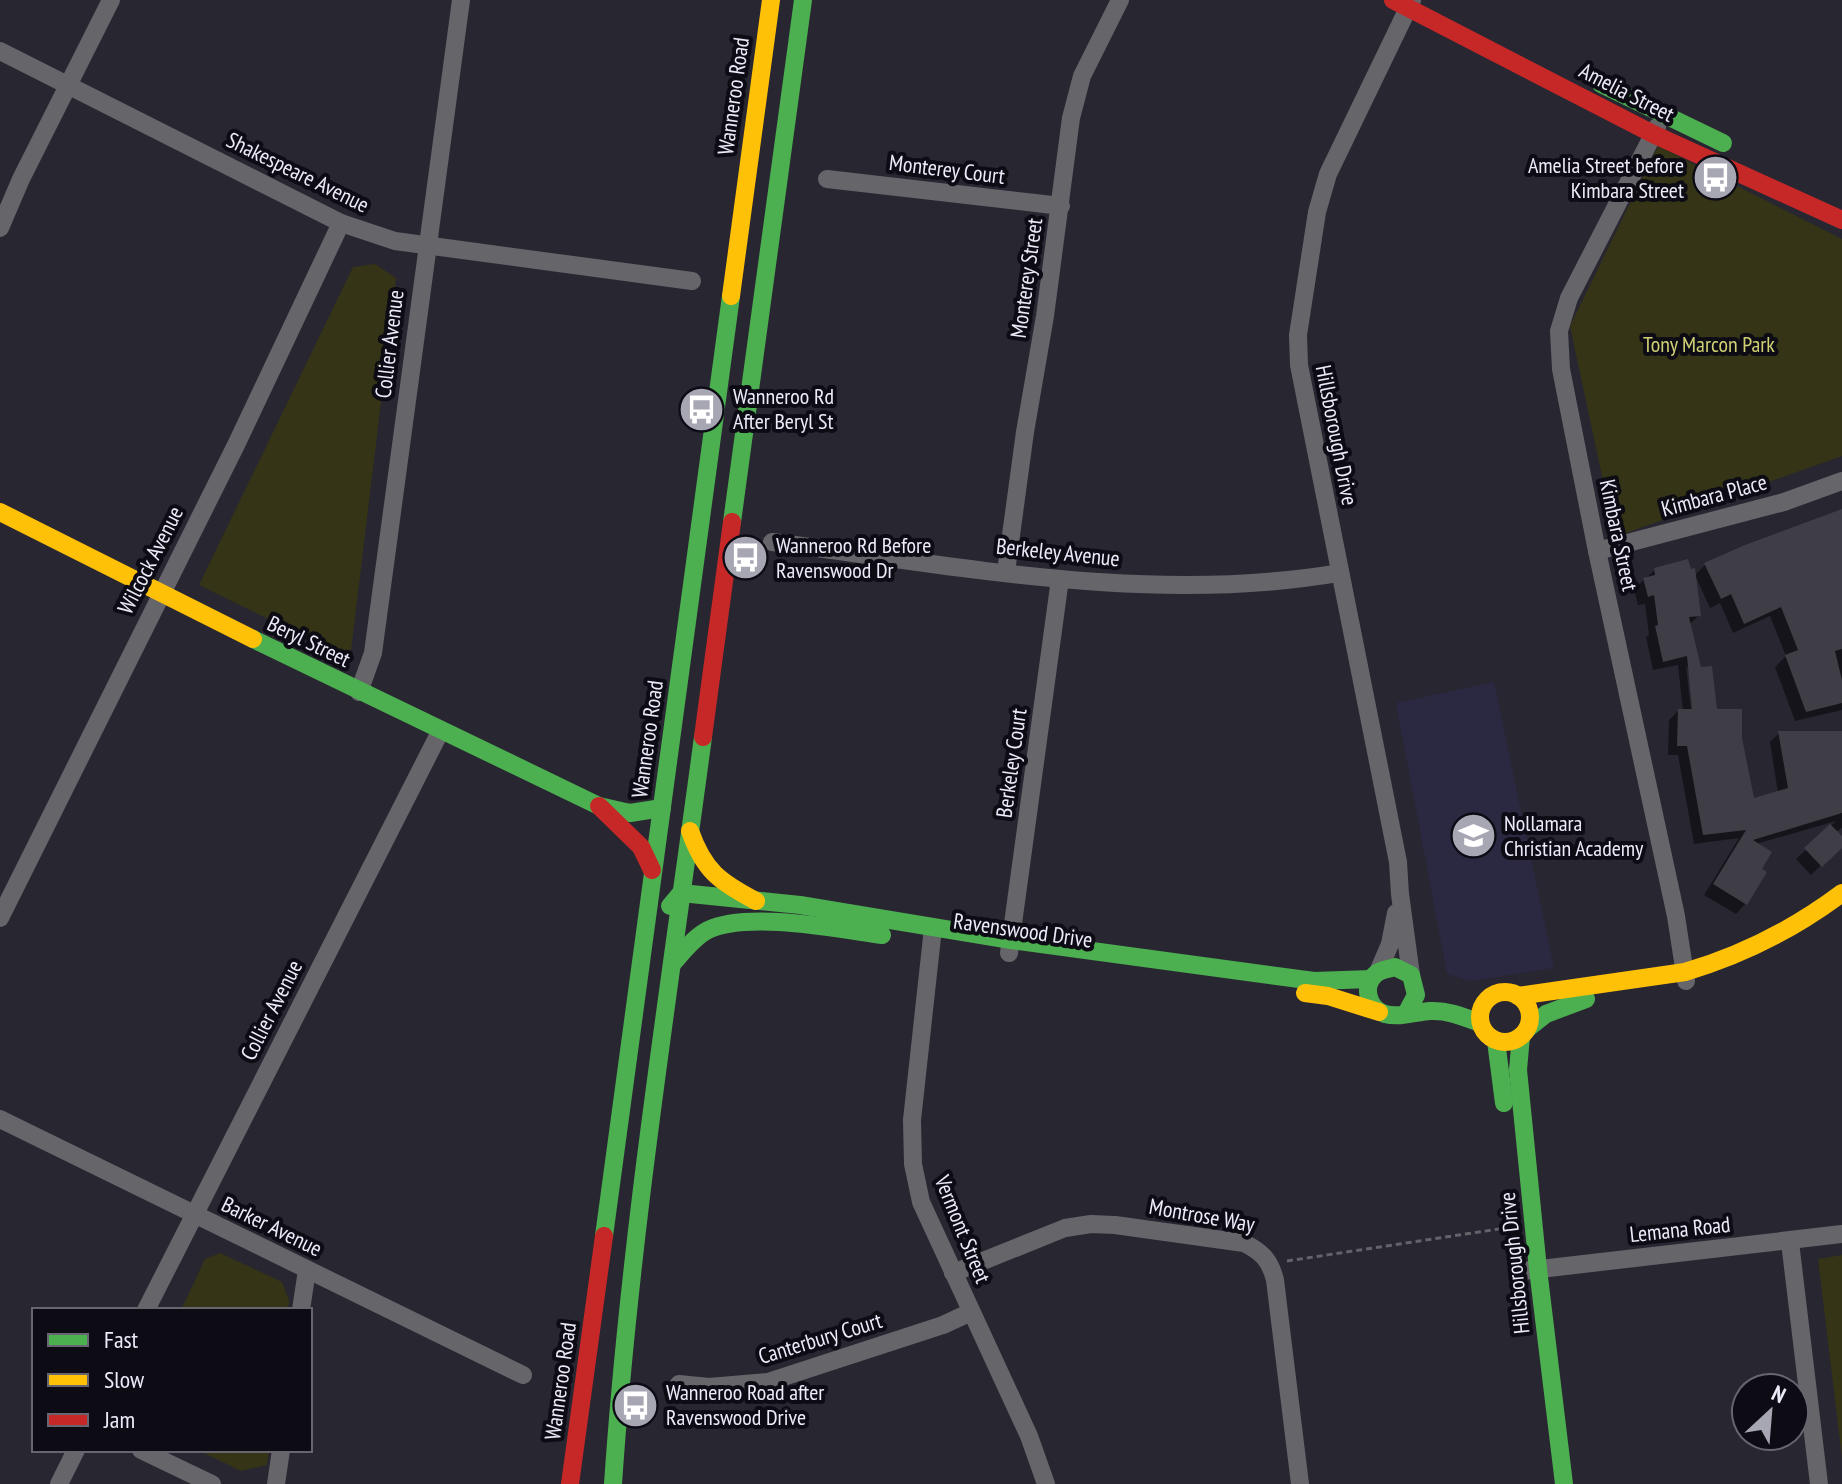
<svg xmlns="http://www.w3.org/2000/svg" width="1842" height="1484" font-family="'PT Sans Narrow',sans-serif">
  <rect width="100%" height="100%" fill="#282631"/>
  <polygon fill="#2b2841" points="1494,682 1554,968 1471,981 1447,974 1396,703"/>
  <g fill="#353416">
    <polygon points="1658,146 1842,239 1842,456 1615,537 1570,326"/>
    <polygon points="375,264 396,278 350,659 199,585 353,267"/>
    <polygon points="220,1253 282,1282 289,1300 288,1310 181,1310 205,1259"/>
    <polygon points="1842,1255 1842,1458 1818,1259"/>
    <polygon points="198,1450 269,1450 267,1465 241,1471"/>
  </g>
  <g fill="#0007" fill-rule="evenodd">
    <polygon points="1842,516 1842,710 1795,721 1775,667 1786,656 1770,616 1733,633 1720,603 1710,608 1695,575 1705,565"/>
    <path d="M1655,570L1699,615L1689,625L1699,669L1715,711L1740,738L1752,800L1778,793L1770,742L1779,733H1842V828L1835,832L1842,839V845L1811,875L1796,859L1836,821L1756,844L1745,904L1736,914L1704,895L1739,838L1694,844L1678,755H1668L1669,720L1678,711H1683L1678,665L1653,670L1646,637L1649,635L1645,604L1638,605L1634,589ZM1686,665L1691,674L1696,718L1692,719Z"/>
  </g>
  <g fill="#3f3d46">
    <polygon points="1842,509 1842,649 1835,651 1842,680 1842,703 1806,712 1785,655 1798,650 1781,607 1744,624 1731,594 1721,599 1704,563 1745,545"/>
    <polygon points="1688,559 1691,569 1695,568 1701,616 1689,617 1701,667 1712,666 1717,709 1742,709 1742,738 1754,798 1788,788 1778,731 1842,731 1842,813 1753,840 1772,852 1762,869 1767,872 1747,905 1713,884 1746,830 1703,835 1687,746 1677,746 1678,709 1692,709 1687,656 1663,662 1655,626 1658,625 1654,595 1648,597 1643,578 1655,575 1654,568"/>
    <polygon points="1830,824 1842,836 1842,848 1822,867 1804,848"/>
  </g>
  <g fill="none" stroke-linecap="round" stroke-linejoin="round">
    <polyline stroke="#646369" stroke-width="3" stroke-dasharray="6 4" stroke-linecap="butt" points="1287,1261 1512,1227"/>
    <g stroke="#65656a" stroke-width="18">
      <polyline points="0,51 341,223 395,241 692,281"/>
      <polyline points="1657,127 1569,298 1559,331 1561,369 1597,551 1676,916 1686,981"/>
      <polyline points="827,179 1061,206"/>
      <polyline points="0,228 21,179 111,0"/>
      <path d="M772,542C959,566 1151,605 1339,573"/>
      <polyline points="1597,551 1784,502 1842,481"/>
      <polyline points="1006,572 1025,432 1045,316 1071,118 1082,76 1120,0"/>
      <polyline points="359,692 373,653 461,0"/>
      <polyline points="0,918 236,445 341,223"/>
      <polyline points="933,928 912,1120 913,1164 921,1202 1029,1436 1046,1484"/>
      <polyline points="1009,953 1060,579"/>
      <polyline points="1378,972 1390,944 1396,913"/>
      <polyline points="1411,975 1400,894 1398,862 1299,365 1298,335 1317,212 1328,174 1412,0"/>
      <polyline points="0,1119 523,1375"/>
      <polyline points="1790,1242 1819,1484"/>
      <polyline points="1523,1271 1842,1234"/>
      <path d="M953,1273L1065,1228L1091,1224L1115,1225L1244,1243C1262,1252 1270,1260 1275,1280L1300,1484"/>
      <polyline points="146,1310 440,732"/>
      <polyline points="301,1310 307,1270"/>
      <polyline points="679,1384 709,1387 768,1382 943,1325 971,1312"/>
      <polyline points="141,1450 212,1484"/>
      <polyline points="59,1484 76,1450"/>
      <polyline points="276,1484 281,1450"/>
    </g>
    <g stroke="#4caf50" stroke-width="18">
      <polyline points="1601,84 1723,143"/>
      <polyline points="732,522 803,0"/>
      <polyline points="253,639 599,806 630,813 662,808"/>
      <polyline points="670,906 681,893 800,905 1011,940 1314,981 1371,979"/>
      <path d="M672,964C683,952 694,937 708,930C748,911 838,929 882,935"/>
      <path d="M1407,1012L1416,995L1411,975L1395,967C1389,969 1381,970 1377,973C1361,985 1368,1009 1385,1014C1400,1018 1416,1012 1430,1011C1448,1010 1464,1017 1480,1023"/>
      <polyline points="1527,1029 1546,1014 1586,999"/>
      <polyline points="1521,1036 1518,1070 1538,1269 1564,1484"/>
      <polyline points="1496,1041 1504,1103"/>
      <polyline points="604,1236 731,296"/>
      <path d="M613,1484C630,1234 670,985 703,737"/>
    </g>
    <g stroke="#ffc107" stroke-width="18">
      <polyline points="731,296 771,0"/>
      <polyline points="0,512 253,639"/>
      <path d="M690,831C704,871 720,882 756,901"/>
      <circle cx="1505" cy="1017" r="25"/>
      <polyline points="1305,993 1328,996 1379,1012"/>
      <path d="M1518,996L1685,972C1743,955 1794,929 1842,893"/>
    </g>
    <g stroke="#c62828" stroke-width="18">
      <polyline points="1393,0 1653,134 1842,220"/>
      <polyline points="703,737 732,522"/>
      <polyline points="599,806 641,847 652,870"/>
      <polyline points="570,1484 604,1236"/>
    </g>
  </g>
  <defs>
    <symbol id="bus-disc" viewBox="-11 -11 22 22"><circle r="9.5" fill="#a7a6b3" stroke="#0d0c15"/><path d="M-5-6H5V4H4V6H2V4H-2V6H-4V4H-5ZM-3.5-4V0h7V-4ZM-3.5 1.2v1.5H-2V1.2ZM2 1.2v1.5H3.5V1.2Z" fill="#fff"/></symbol>
    <symbol id="school-disc" viewBox="-11 -11 22 22"><circle r="9.5" fill="#a7a6b3" stroke="#0d0c15"/><path d="M0-5L7-2L0 1L-7-2ZM-4 1L0 2.5L4 1V4Q0 6-4 4Z" fill="#fff"/></symbol>
  </defs>
  <g fill-rule="evenodd">
    <use href="#bus-disc" x="1690" y="152" width="51" height="51"/>
    <use href="#bus-disc" x="676" y="384" width="51" height="51"/>
    <use href="#bus-disc" x="720" y="532" width="51" height="51"/>
    <use href="#school-disc" x="1448" y="810" width="51" height="51"/>
    <use href="#bus-disc" x="610" y="1380" width="51" height="51"/>
  </g>
  <g text-anchor="middle" stroke-width="8" stroke-linejoin="round" paint-order="stroke">
    <g font-size="22" fill="#ecebf9" stroke="#0d0c15">
      <text transform="translate(1627 92) rotate(27)" y="8">Amelia Street</text>
      <text transform="translate(733 96) rotate(-82)" y="8">Wanneroo Road</text>
      <text transform="translate(947 169) rotate(7)" y="8">Monterey Court</text>
      <text transform="translate(298 172) rotate(26)" y="8">Shakespeare Avenue</text>
      <text transform="translate(1026 278) rotate(-82)" y="8">Monterey Street</text>
      <text transform="translate(389 344) rotate(-83)" y="8">Collier Avenue</text>
      <text transform="translate(1337 435) rotate(79)" y="8">Hillsborough Drive</text>
      <text transform="translate(1714 495) rotate(-15)" y="8">Kimbara Place</text>
      <text transform="translate(1619 535) rotate(78)" y="8">Kimbara Street</text>
      <text transform="translate(1058 552) rotate(6)" y="8">Berkeley Avenue</text>
      <text transform="translate(150 560) rotate(-63)" y="8">Wilcock Avenue</text>
      <text transform="translate(309 641) rotate(26)" y="8">Beryl Street</text>
      <text transform="translate(647 739) rotate(-82)" y="8">Wanneroo Road</text>
      <text transform="translate(1011 763) rotate(-82)" y="8">Berkeley Court</text>
      <text transform="translate(1023 930) rotate(8)" y="8">Ravenswood Drive</text>
      <text transform="translate(271 1010) rotate(-63)" y="8">Collier Avenue</text>
      <text transform="translate(1202 1215) rotate(10)" y="8">Montrose Way</text>
      <text transform="translate(272 1226) rotate(26)" y="8">Barker Avenue</text>
      <text transform="translate(963 1229) rotate(68)" y="8">Vermont Street</text>
      <text transform="translate(1680 1229) rotate(-6)" y="8">Lemana Road</text>
      <text transform="translate(1514 1263) rotate(-96)" y="8">Hillsborough Drive</text>
      <text transform="translate(820 1338) rotate(-17)" y="8">Canterbury Court</text>
      <text transform="translate(560 1381) rotate(-82)" y="8">Wanneroo Road</text>
    </g>
    <g font-size="22" fill="#ecebf9" stroke="#0d0c15" text-anchor="start">
      <text x="1684" y="173" text-anchor="end">Amelia Street before<tspan x="1684" dy="25">Kimbara Street</tspan></text>
      <text x="733" y="404">Wanneroo Rd<tspan x="733" dy="25">After Beryl St</tspan></text>
      <text x="776" y="553">Wanneroo Rd Before<tspan x="776" dy="25">Ravenswood Dr</tspan></text>
      <text x="1504" y="831">Nollamara<tspan x="1504" dy="25">Christian Academy</tspan></text>
      <text x="666" y="1400">Wanneroo Road after<tspan x="666" dy="25">Ravenswood Drive</tspan></text>
    </g>
    <g font-size="22" fill="#d0d074" stroke="#0d0c15">
      <text x="1709" y="352">Tony Marcon Park</text>
    </g>
  </g>
  <rect x="32" y="1308" width="280" height="144" fill="#0d0c15" stroke="#666570" stroke-width="2"/>
  <rect x="48" y="1334" width="40" height="12" fill="#4caf50" stroke="#666570" stroke-width="2"/>
  <text x="104" y="1348" font-size="24" fill="#ecebf9">Fast</text>
  <rect x="48" y="1374" width="40" height="12" fill="#ffc107" stroke="#666570" stroke-width="2"/>
  <text x="104" y="1388" font-size="24" fill="#ecebf9">Slow</text>
  <rect x="48" y="1414" width="40" height="12" fill="#c62828" stroke="#666570" stroke-width="2"/>
  <text x="104" y="1428" font-size="24" fill="#ecebf9">Jam</text>
  <g transform="translate(1770 1412) rotate(26)"><circle r="38" fill="#0d0c15" stroke="#666570" stroke-width="2"/>
  <path d="M0-6L14 30L0 20L-14 30Z" fill="#a7a6b3"/>
  <text y="-12" font-size="22" font-weight="bold" text-anchor="middle" fill="#ecebf9">N</text>
  </g>
</svg>
